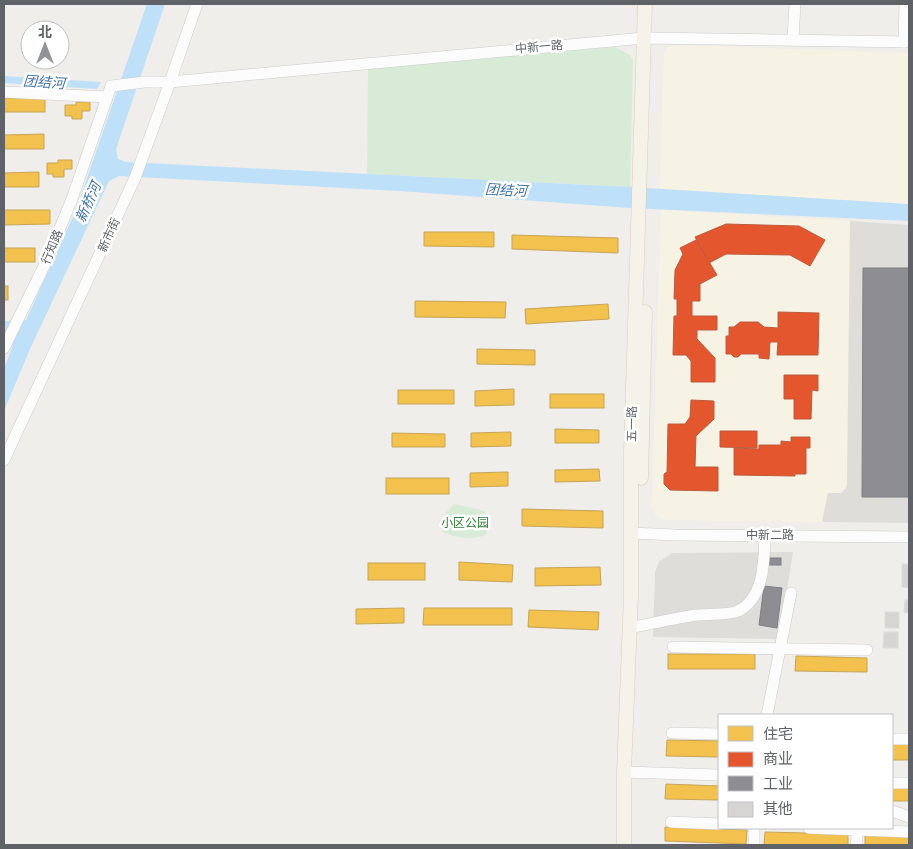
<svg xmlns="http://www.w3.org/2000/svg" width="913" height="849" font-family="'DM Sans','Noto Sans SC',sans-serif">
  <rect width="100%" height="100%" fill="#efeeea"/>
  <g fill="#f7f3e4">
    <polygon points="676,45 909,53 909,204 660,189 664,53 668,47"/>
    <polygon points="661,210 850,221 847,484 846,488 841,493 828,494 822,522 665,520 656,515 652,507"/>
  </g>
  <g fill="#dfddda">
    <polygon points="850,221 909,225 909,523 822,522 828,493 841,493 846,488 847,484"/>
    <polygon points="793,552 779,639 653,637 655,572 659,562 672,553"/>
  </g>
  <g fill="#d8ebd6">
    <polygon points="615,47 630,55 633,60 630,187 367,174 368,69"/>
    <path d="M454,504L485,511L490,524L486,535C468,541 460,538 442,532L444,515Z"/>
  </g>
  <g fill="#bfe0f9">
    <polygon points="147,4 165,4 116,149 118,159 126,162 630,187 909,204 909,221 630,208 400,191 119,176 109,181 30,349 4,411 4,369 13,345 4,341 4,321 26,320 76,210"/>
    <polygon points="4,76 101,82 97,89 4,83"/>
  </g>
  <g fill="#f2c14e" stroke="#c6a556">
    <rect x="4" y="98" width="41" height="14"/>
    <polygon points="76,102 90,102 90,111 82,111 82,119 72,119 72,116 65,116 65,105 76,105"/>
    <polygon points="44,134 44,149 4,149 4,135"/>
    <polygon points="58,160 72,160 72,169 64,169 64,177 53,177 53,174 47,174 47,163 58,163"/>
    <polygon points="39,172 39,187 4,187 4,173"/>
    <polygon points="4,210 50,210 50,224 4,225"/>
    <polygon points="424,232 494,232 494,247 424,246"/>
    <polygon points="512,235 618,238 618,253 512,249"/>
    <rect x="4" y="248" width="31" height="14"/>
    <rect x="4" y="286" width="4" height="14"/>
    <polygon points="415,301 506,302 505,318 415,317"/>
    <polygon points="608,304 609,319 526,324 525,309"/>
    <polygon points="477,349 535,350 535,365 477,364"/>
    <polygon points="514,389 514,405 475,406 475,391"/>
    <rect x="398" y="390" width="56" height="14"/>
    <rect x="550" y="394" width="54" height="14"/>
    <polygon points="555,429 599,430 599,443 555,443"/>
    <polygon points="511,432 511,446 471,447 471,433"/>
    <polygon points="392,433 445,434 445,447 392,447"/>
    <polygon points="599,469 600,481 555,482 555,470"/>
    <polygon points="508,472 508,486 470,487 470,473"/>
    <rect x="386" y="478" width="63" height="16"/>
    <polygon points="522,509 603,511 603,528 522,526"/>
    <polygon points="459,562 513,565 512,582 459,580"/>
    <rect x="368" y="563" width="57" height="17"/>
    <polygon points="600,567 601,585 535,586 535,568"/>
    <polygon points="404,608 404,623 356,624 356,609"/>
    <polygon points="424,608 512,608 512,625 423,625"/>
    <polygon points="529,610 599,612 598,630 528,627"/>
    <rect x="668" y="654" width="87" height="15"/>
    <polygon points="796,656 867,658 867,672 795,671"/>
    <polygon points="667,740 719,741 719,757 666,756"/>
    <rect x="892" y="744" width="17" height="16"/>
    <polygon points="666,784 719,786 719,800 665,799"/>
    <rect x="892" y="787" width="17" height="14"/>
    <polygon points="665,827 747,830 746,844 665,841"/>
    <polygon points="765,832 848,834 848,845 764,845"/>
    <polygon points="865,834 909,836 909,845 865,845"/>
  </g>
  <g fill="#e4572e" stroke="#bc5b3f">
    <polygon points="726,224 799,226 825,240 810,266 790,255 726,254 709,263 695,237"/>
    <polygon points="696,240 717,275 700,284 700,301 692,301 692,316 717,316 717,330 697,330 697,339 715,358 715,382 691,382 691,361 686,355 673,355 674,316 677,316 677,299 674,299 675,270 683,254 680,248"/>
    <polygon points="778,312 819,313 818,355 777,355 778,342 770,342 769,359 759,358 759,354 741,354 738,357 734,357 731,354 726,354 726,336 729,336 729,327 734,327 740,322 758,322 764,327 778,328"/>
    <polygon points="784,375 818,375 818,391 812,390 811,419 794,419 794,399 784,399"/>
    <polygon points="691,400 714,401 714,419 696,436 695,467 718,467 718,491 670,490 664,484 664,474 667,472 668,424 685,424 690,417"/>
    <polygon points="720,431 757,431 757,448 720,447"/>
    <polygon points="791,437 810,437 810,448 806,448 806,474 795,474 795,476 734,475 734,448 759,449 759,445 781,445 781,441 791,442"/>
  </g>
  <g fill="#8d8d92" stroke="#7f8085">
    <polygon points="863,268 909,268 909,497 862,497"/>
    <rect x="768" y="558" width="13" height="7"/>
    <polygon points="764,586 782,588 777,628 759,625"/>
  </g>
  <g fill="#d6d5d3" stroke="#deddd9">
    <polygon points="902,564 909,564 909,588 902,587"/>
    <polygon points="905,600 909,600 909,613 904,612"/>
    <rect x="885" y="612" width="14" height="16"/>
    <polygon points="884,632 898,632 898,648 883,648"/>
  </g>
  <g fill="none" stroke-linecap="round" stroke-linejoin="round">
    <defs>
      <g id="minor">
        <polyline points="793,39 795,4"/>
        <polyline points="904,42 905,4"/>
        <polyline points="4,92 107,97"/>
        <polyline points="4,348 46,262 72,199 111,86 145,82 170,82 644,38 909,42"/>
        <polyline points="4,460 135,178 170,82 197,4"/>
        <polyline points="631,533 675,535 909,537"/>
        <path d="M629,628C651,624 674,618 697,615C706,614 731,615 738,611C765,597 764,561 765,535"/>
        <polyline points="673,647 867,650"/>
        <polyline points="767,715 791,593"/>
        <polyline points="672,733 719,734"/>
        <polyline points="892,739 909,739"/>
        <polyline points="624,772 719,775"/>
        <polyline points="892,783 909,783"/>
        <polyline points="892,811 909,817"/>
        <polyline points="671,822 719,824"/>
        <polyline points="809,828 909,832"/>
        <polyline points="754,845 754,828"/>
        <polyline points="856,845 858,828"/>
      </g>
      <g id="major">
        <polyline points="641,478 645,312"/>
        <polyline points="624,845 624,772 631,595 631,452 645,4"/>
      </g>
    </defs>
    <use href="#minor" stroke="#cbcccc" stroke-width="12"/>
    <use href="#major" stroke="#d7ceb8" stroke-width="15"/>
    <use href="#minor" stroke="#fdfcfc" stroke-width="11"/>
    <use href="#major" stroke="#f4f2e9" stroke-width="14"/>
  </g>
  <g text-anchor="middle" stroke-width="5" stroke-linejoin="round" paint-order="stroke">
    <g font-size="12" fill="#5f6368" stroke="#fff">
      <text transform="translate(539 47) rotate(-5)" y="4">中新一路</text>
      <text transform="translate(109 235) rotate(-66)" y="4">新市街</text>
      <text transform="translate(52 247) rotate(-67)" y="4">行知路</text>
      <text transform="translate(632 424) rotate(-89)" y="4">五一路</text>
      <text x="770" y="539">中新二路</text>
    </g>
    <g font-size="12" fill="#348238" stroke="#fff">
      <text x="465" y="527">小区公园</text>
    </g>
    <g font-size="14" font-style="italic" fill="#4174aa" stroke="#fff">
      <text transform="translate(44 82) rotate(4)" y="5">团结河</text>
      <text transform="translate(506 190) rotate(3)" y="5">团结河</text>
      <text transform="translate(88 202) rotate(-66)" y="5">新桥河</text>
    </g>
  </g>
  <rect width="913" height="849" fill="none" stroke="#5f6368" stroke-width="10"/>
  <rect x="718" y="714" width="175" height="115" fill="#ffffff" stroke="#bfc1c3"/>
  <rect x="728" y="726" width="25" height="15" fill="#f2c14e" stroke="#bfc1c3"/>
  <text x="763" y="739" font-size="15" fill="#5f6368">住宅</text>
  <rect x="728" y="752" width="25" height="15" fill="#e4572e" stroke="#bfc1c3"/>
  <text x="763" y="764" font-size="15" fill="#5f6368">商业</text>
  <rect x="728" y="776" width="25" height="15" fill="#8d8d92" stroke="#bfc1c3"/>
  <text x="763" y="789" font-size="15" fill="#5f6368">工业</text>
  <rect x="728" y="802" width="25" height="15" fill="#d6d5d3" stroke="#bfc1c3"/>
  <text x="763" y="814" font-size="15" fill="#5f6368">其他</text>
  <g transform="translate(45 45)"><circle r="24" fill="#ffffff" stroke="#bfc1c3"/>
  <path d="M0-4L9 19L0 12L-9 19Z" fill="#919496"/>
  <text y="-8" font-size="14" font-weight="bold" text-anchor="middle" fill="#5f6368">北</text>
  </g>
</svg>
